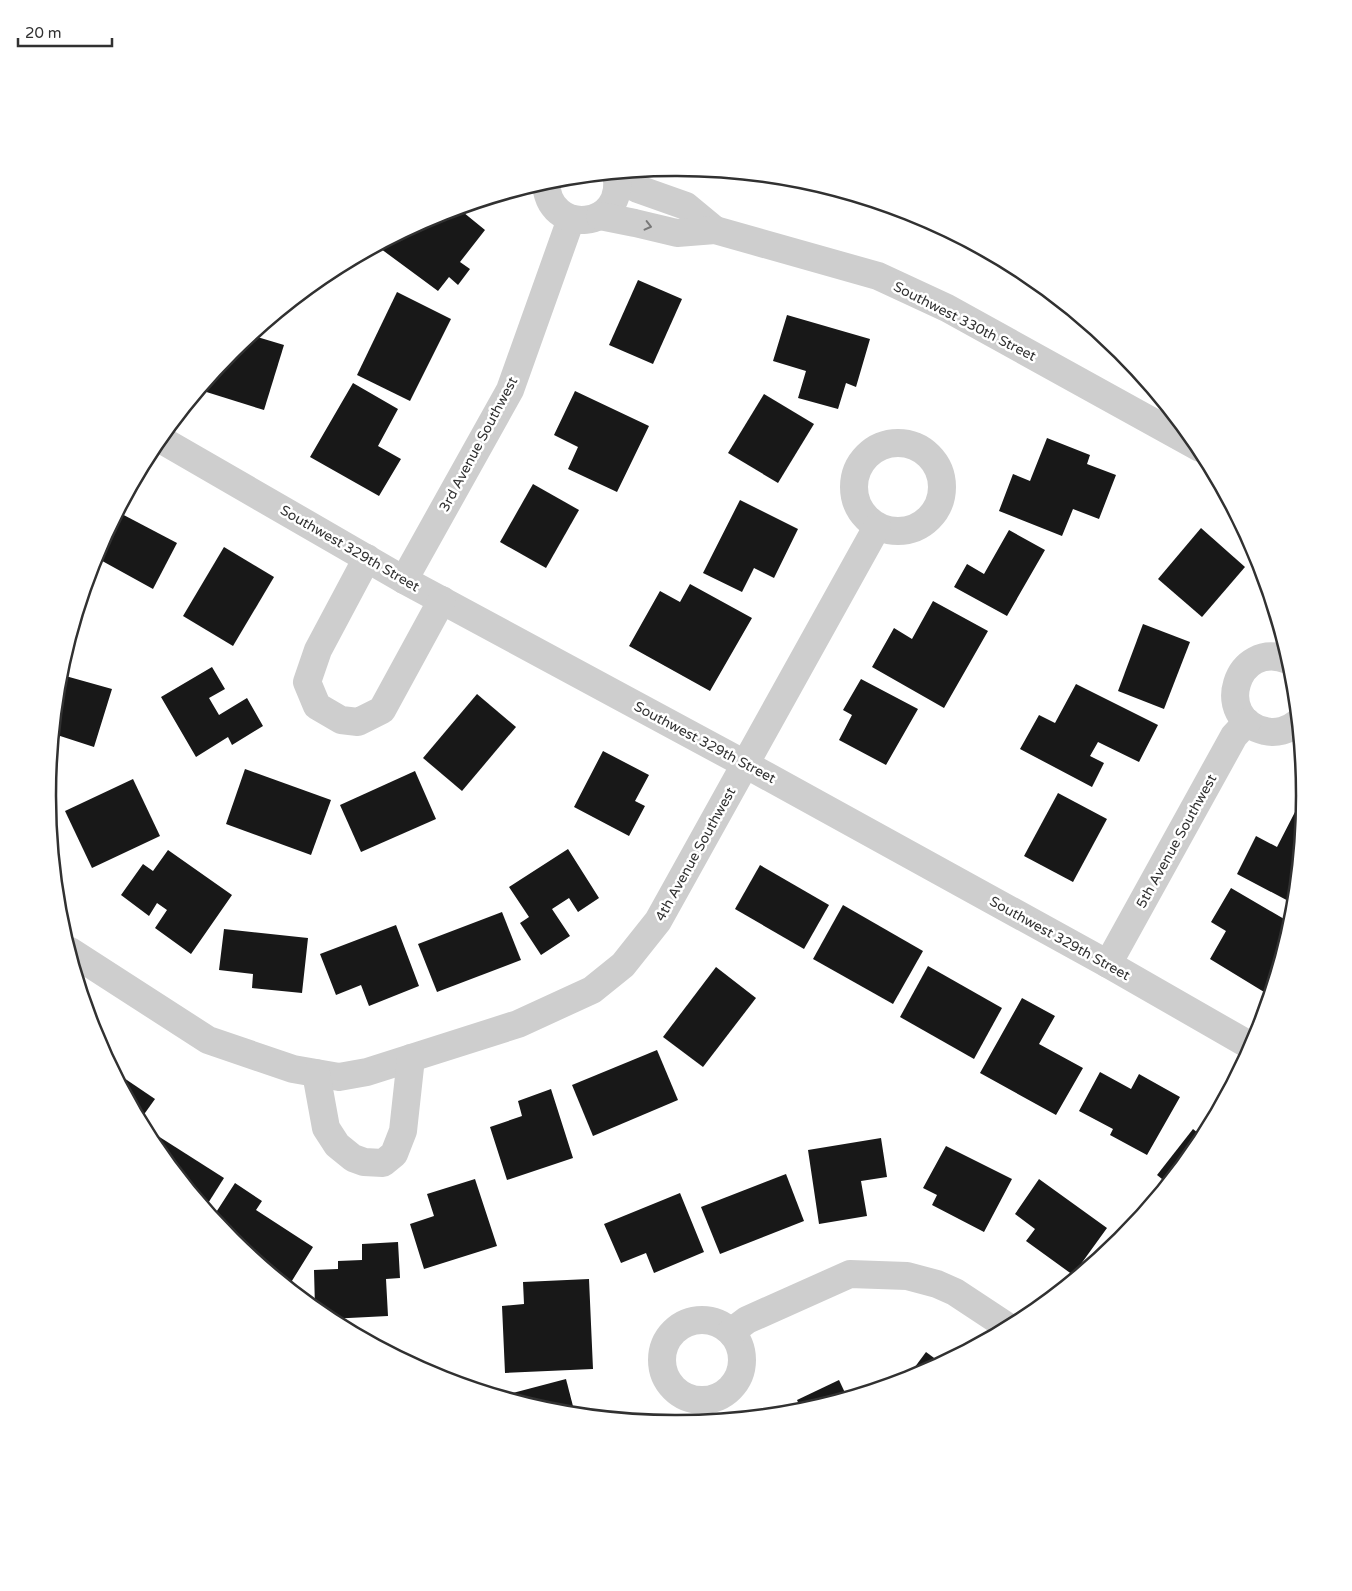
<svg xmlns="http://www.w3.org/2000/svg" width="1352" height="1591" font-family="'Varela Round',sans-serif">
  <rect width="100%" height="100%" fill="#fff"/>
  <g fill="#181818">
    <polygon points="458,208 485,230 460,262 470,269 458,285 449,277 438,291 377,246 436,215"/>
    <polygon points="969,243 990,254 987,258"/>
    <polygon points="638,280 682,299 653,364 609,345"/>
    <polygon points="397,292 451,319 410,401 357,375"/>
    <polygon points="787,315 870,339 856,387 846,383 838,409 798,398 806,371 773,361"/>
    <polygon points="251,335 284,345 264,410 200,390 232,351"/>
    <polygon points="353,383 398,409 378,446 401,459 379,496 310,457"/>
    <polygon points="575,391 649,426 617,492 568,469 578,447 554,435"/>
    <polygon points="764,394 814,424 778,483 728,453"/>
    <polygon points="1047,438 1090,455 1087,464 1116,475 1099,519 1073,509 1062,536 999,511 1013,474 1030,481"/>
    <polygon points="533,484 579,510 546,568 500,542"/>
    <polygon points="740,500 798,529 774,578 754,568 742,592 703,573"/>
    <polygon points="118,512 177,543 153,589 95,557"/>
    <polygon points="1201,528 1245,567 1202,617 1158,579"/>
    <polygon points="1009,530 1045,550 1007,616 954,587 967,564 984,574"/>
    <polygon points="224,547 274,577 233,646 183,616"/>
    <polygon points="690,584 752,618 710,691 629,646 660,591 680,602"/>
    <polygon points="933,601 988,631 944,708 872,667 894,628 912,639"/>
    <polygon points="1143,624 1190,642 1164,709 1118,691"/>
    <polygon points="64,658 67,659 62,675 112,689 94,747 54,734 60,673"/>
    <polygon points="212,667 225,689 209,698 219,715 247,698 263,726 232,745 228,737 196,757 161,697"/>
    <polygon points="861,679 918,709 886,765 839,740 852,715 843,710"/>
    <polygon points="1076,684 1158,725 1139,762 1098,742 1090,756 1104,763 1092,787 1020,749 1039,715 1055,723"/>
    <polygon points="477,694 516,727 462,791 423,758"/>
    <polygon points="603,751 649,775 635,801 645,806 629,836 574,807"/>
    <polygon points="245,769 331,800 311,855 226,824"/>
    <polygon points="415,771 436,819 361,852 340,805"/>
    <polygon points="133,779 160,836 92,868 65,811"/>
    <polygon points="1058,793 1107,819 1073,882 1024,856"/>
    <polygon points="1296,810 1303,813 1294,904 1237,874 1256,836 1277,847"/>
    <polygon points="568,849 599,898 578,912 569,898 552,909 570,936 541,955 520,923 529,917 509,887"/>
    <polygon points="168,850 232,895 191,954 155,928 167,910 157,903 149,916 121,895 143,864 153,871"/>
    <polygon points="760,865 829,905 804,949 735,909"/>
    <polygon points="1231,888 1291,923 1269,995 1210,959 1226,931 1211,922"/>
    <polygon points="843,905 923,951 893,1004 813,959"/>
    <polygon points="502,912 521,960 437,992 418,944"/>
    <polygon points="396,925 419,986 369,1006 361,985 336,995 320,954"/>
    <polygon points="224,929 308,938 302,993 252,988 253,974 219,970"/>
    <polygon points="928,966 1002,1008 974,1059 900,1017"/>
    <polygon points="716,967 756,998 703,1067 663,1037"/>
    <polygon points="1022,998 1055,1016 1039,1044 1083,1068 1056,1115 980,1073"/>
    <polygon points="657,1050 678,1100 593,1136 572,1085"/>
    <polygon points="1100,1072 1131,1089 1139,1074 1180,1097 1147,1155 1110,1135 1113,1129 1079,1111"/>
    <polygon points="121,1076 155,1099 140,1120 118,1079"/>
    <polygon points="551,1089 573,1158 507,1180 490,1127 522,1116 518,1101"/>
    <polygon points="147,1129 224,1178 205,1208 153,1144 146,1130"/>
    <polygon points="1193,1129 1203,1137 1198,1145 1167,1183 1157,1175"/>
    <polygon points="881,1138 887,1177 861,1181 867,1216 819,1224 808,1150"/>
    <polygon points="946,1146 1012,1179 984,1232 932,1205 937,1195 923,1188"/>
    <polygon points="786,1174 804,1221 720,1254 701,1207"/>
    <polygon points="475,1179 497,1246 424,1269 410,1224 434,1216 427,1194"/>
    <polygon points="1039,1179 1107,1228 1073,1275 1026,1241 1035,1229 1015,1214"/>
    <polygon points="235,1183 262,1201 256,1210 313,1247 290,1284 269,1271 231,1240 213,1217"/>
    <polygon points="680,1193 704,1252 654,1273 646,1253 621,1263 604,1224"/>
    <polygon points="1114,1235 1120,1240 1097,1259 1096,1259"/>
    <polygon points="398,1242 400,1278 386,1279 388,1316 329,1319 327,1307 315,1308 314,1270 338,1269 338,1261 362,1260 362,1244"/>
    <polygon points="589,1279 593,1369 505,1373 502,1306 524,1304 523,1282"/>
    <polygon points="926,1352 941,1363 916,1376 906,1379"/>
    <polygon points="566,1379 575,1414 553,1412 501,1396"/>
    <polygon points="839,1380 847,1397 802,1411 797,1400"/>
  </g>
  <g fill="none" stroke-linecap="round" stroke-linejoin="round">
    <g stroke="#cecece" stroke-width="28">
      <polyline points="160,439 404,580 745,764 1108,964 1251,1046"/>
      <circle cx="898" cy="487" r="44"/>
      <polyline points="367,558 318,650 307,682 317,706 341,720 358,722 382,710 442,600"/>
      <polyline points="404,580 510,390 571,219"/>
      <path d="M1288,660C1236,639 1212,719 1265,731C1276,734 1289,730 1297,723"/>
      <polyline points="70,951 208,1040 293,1069 339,1077 367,1072 518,1024 592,990 623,965 658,921 877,527"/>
      <polyline points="1108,964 1234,736 1247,722"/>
      <polyline points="316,1073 326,1128 337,1145 353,1158 364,1162 383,1163 394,1154 403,1131 411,1058"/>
      <circle cx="702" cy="1360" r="40"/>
      <polyline points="731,1332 747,1320 850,1274 907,1276 937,1284 955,1292 1008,1327"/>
    </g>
    <g stroke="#cecece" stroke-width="28">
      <polyline points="617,178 638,189 686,206 715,230"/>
      <path d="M546,181C547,238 628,230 616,173"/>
      <polyline points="600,216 635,223 677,233 715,230 878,276 947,308 1200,448"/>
    </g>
  </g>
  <defs><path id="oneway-chevron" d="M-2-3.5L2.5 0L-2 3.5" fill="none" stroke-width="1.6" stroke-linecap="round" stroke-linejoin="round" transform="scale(1.25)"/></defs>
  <use stroke="#787878" href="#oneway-chevron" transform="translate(648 226) rotate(14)"/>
  <g text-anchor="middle" stroke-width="5" stroke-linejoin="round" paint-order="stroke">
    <g font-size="14" fill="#313131" stroke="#fff">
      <text transform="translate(965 321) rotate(27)" y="5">Southwest 330th Street</text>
      <text transform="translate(478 444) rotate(-62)" y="5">3rd Avenue Southwest</text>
      <text transform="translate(350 548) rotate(30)" y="5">Southwest 329th Street</text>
      <text transform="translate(705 742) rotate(28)" y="5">Southwest 329th Street</text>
      <text transform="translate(1176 841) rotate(-61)" y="5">5th Avenue Southwest</text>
      <text transform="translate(695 854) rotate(-61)" y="5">4th Avenue Southwest</text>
      <text transform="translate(1060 938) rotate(29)" y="5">Southwest 329th Street</text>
    </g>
  </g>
  <path d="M0 0H1352V1591H0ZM675 176H677A619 619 0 0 1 1296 795V796A619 619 0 0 1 677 1415H675A619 619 0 0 1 56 796V795A619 619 0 0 1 675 176Z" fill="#fff" fill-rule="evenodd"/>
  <path fill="none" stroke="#313131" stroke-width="2.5" d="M675 176H677A619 619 0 0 1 1296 795V796A619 619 0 0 1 677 1415H675A619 619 0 0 1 56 796V795A619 619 0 0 1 675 176Z"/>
  <path d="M18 38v8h94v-8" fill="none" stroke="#313131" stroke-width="2.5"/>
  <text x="25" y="38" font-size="15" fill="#313131" stroke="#ffffff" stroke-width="4" paint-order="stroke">20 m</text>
</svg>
